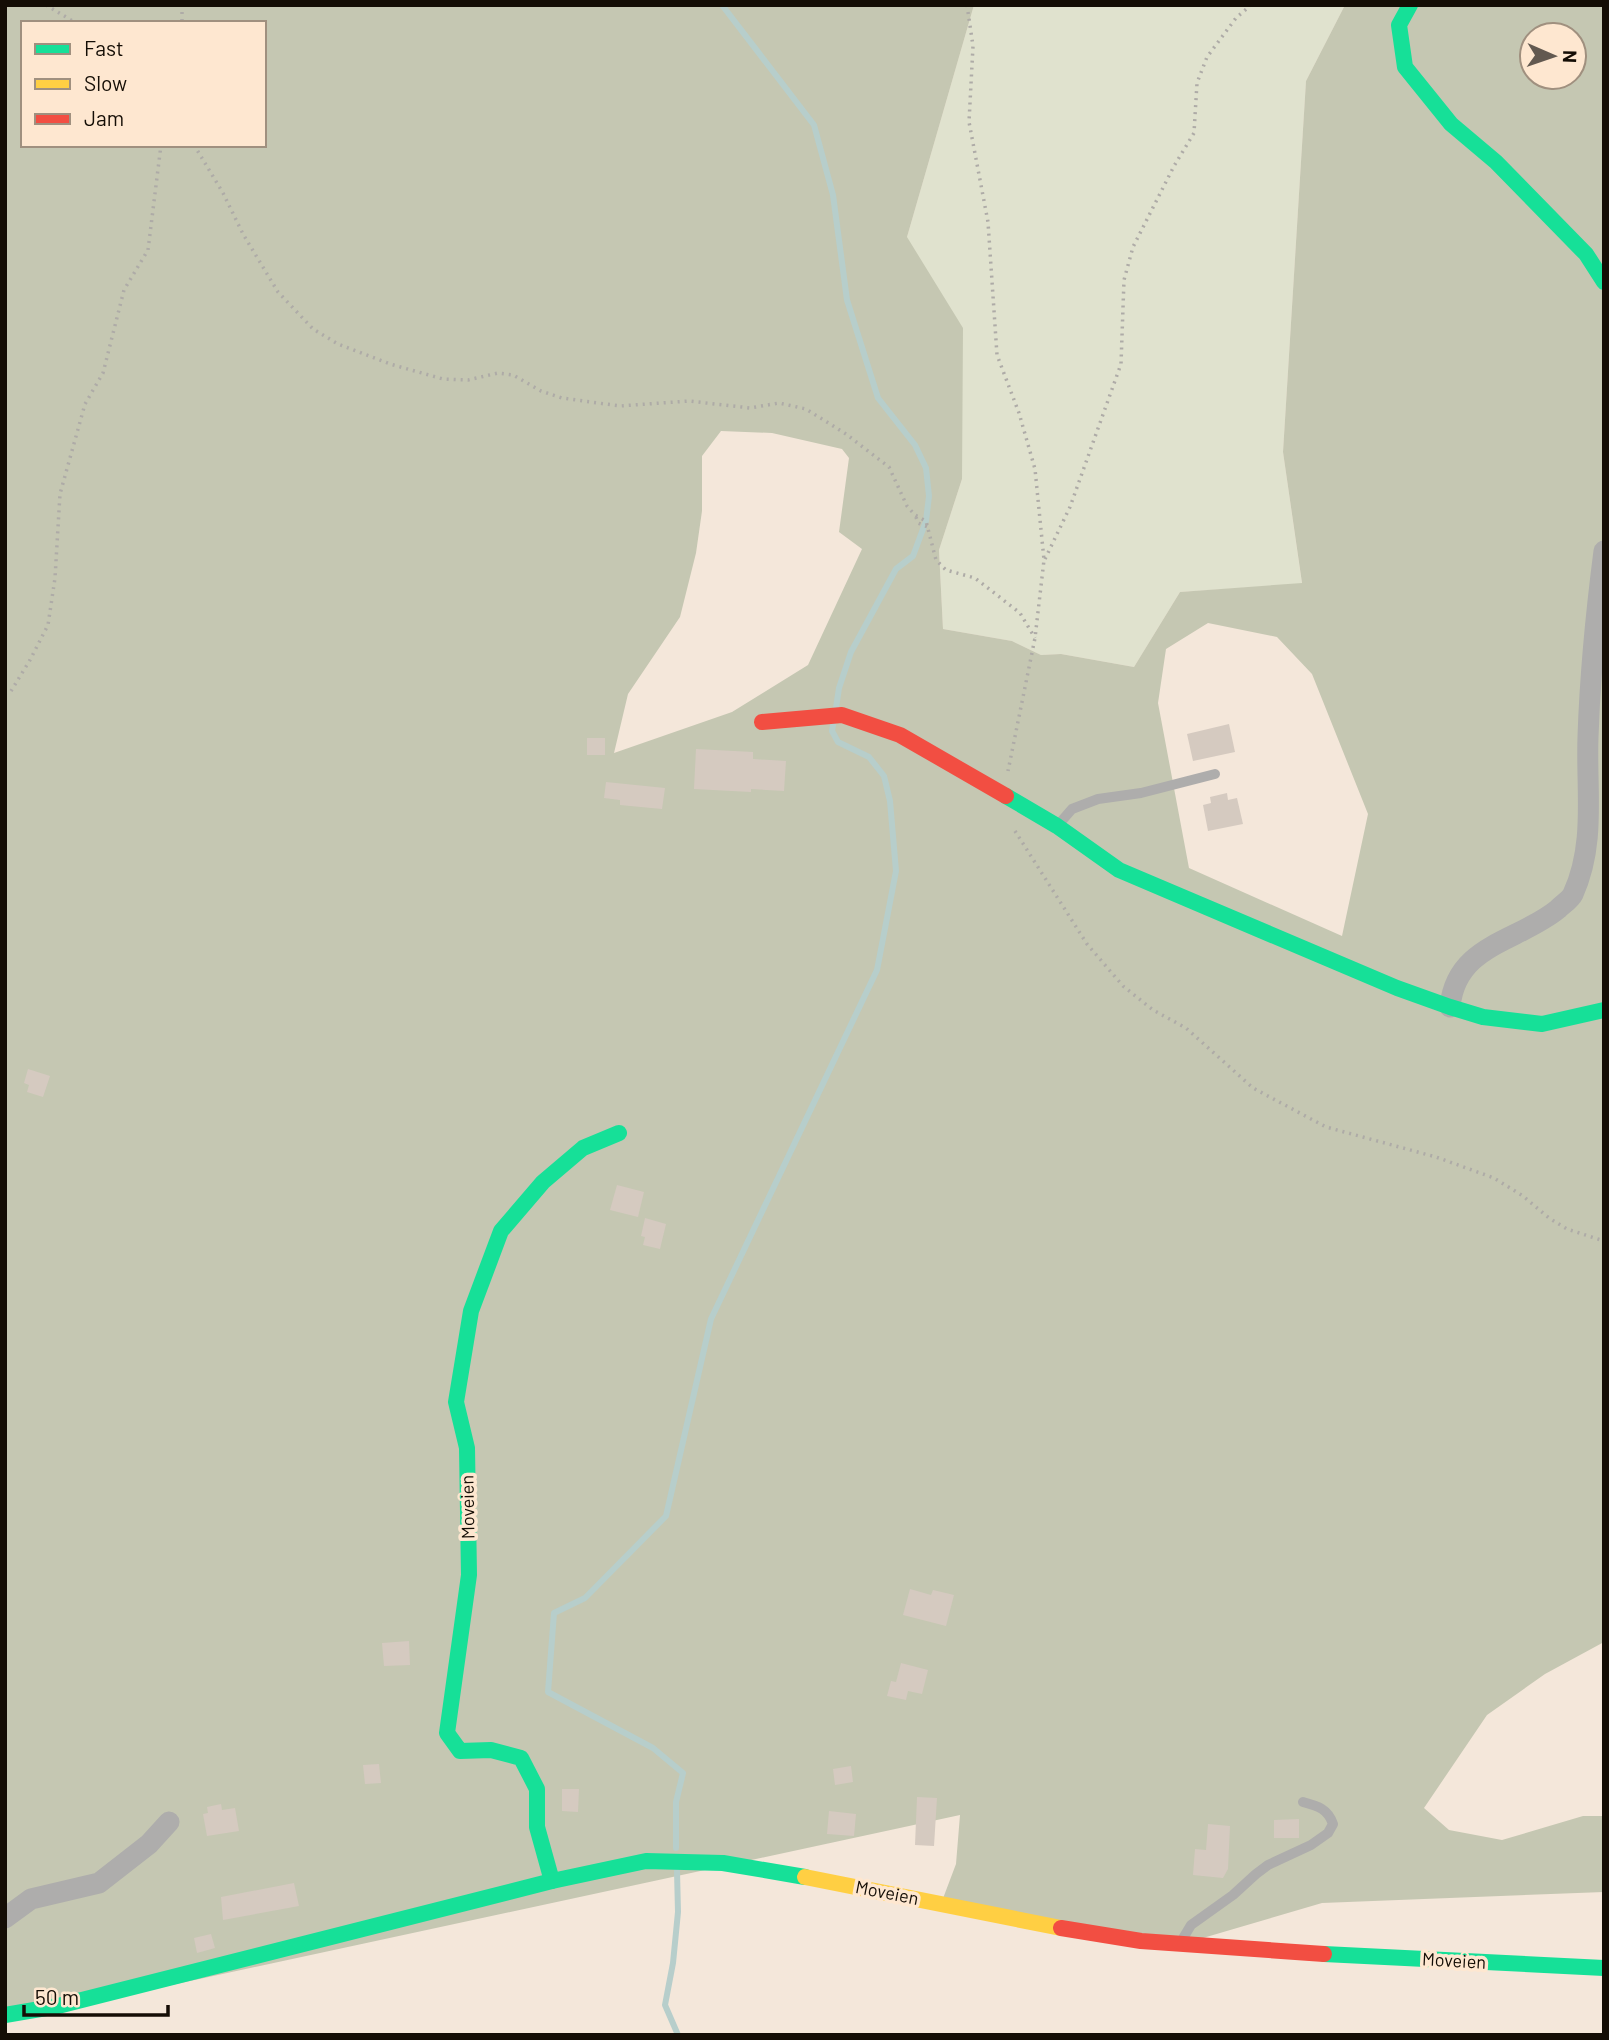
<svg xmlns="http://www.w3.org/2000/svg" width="1609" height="2040" font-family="Barlow,sans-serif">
  <rect width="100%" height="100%" fill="#f4e7da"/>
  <polygon fill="#e0e2ce" points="974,5 1345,5 1306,81 1283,452 1302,584 1180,592 1134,667 1061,654 1041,655 1012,641 943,629 939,550 962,479 907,237"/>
  <path fill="#c5c7b2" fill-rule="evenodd" d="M5,5H974L907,237L963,328L962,479L939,550L943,629L1012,641L1041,655L1061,654L1134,667L1180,592L1302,583L1283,452L1306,81L1345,5H1604V1642L1545,1674L1487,1715L1424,1808L1449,1830L1502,1840L1583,1816H1604V1892L1322,1903L1179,1945L939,1909L956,1864L960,1815L5,2021ZM23,23H264V145H23ZM1532,35H1574V77H1532ZM721,431L772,433L842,449L849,458L839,532L862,549L808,665L732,712L614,753L628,694L680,617L696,553L702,511V456ZM1208,623L1277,637L1312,674L1368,814L1342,936L1189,868L1158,703L1166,649Z"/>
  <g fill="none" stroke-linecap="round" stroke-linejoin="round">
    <g stroke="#b7cecb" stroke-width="6">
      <polyline points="722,5 814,125 833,195 847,300 878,398 915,445 926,468 929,496 926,521 913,556 896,569 851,652 839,688 836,708"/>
      <polyline points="676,1848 676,1802 683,1773 653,1748 548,1692 554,1613 585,1598 666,1516 711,1319 877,970 896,871 890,801 884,776 869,757 838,742 832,731 833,725"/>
      <polyline points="677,1871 678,1912 673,1963 665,2005 678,2035"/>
    </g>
  </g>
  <g fill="#d5cac0">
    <polygon points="1229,724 1235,752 1193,761 1187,734"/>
    <rect x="587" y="738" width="18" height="17"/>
    <polygon points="696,749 753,752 753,759 786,761 784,791 751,789 751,792 694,789"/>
    <polygon points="606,782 665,788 662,809 620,805 620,800 604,798"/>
    <polygon points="1227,793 1228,800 1237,798 1243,824 1208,831 1203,805 1211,803 1210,797"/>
    <polygon points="28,1069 50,1076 43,1097 27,1092 29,1085 24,1083"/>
    <polygon points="617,1185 644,1192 638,1217 610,1210"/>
    <polygon points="645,1218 666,1224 660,1249 643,1245 645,1237 641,1236"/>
    <polygon points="910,1589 931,1595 933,1590 954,1595 946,1626 903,1615"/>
    <polygon points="409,1641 410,1665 384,1666 382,1643"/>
    <polygon points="901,1663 928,1670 922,1694 908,1691 906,1700 887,1696 891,1681 896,1682"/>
    <polygon points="379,1764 381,1783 365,1784 363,1765"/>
    <polygon points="851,1766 853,1782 835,1785 833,1769"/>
    <polygon points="562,1789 579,1789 578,1812 562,1811"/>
    <polygon points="917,1797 937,1798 934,1846 915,1845"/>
    <polygon points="221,1804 222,1810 235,1808 239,1831 207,1836 203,1814 208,1813 207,1807"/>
    <polygon points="829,1811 856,1814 854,1836 827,1834"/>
    <polygon points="1299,1819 1299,1838 1274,1838 1274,1820"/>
    <polygon points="1208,1824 1230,1826 1228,1869 1223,1878 1193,1875 1195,1849 1206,1850"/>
    <polygon points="294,1883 299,1906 223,1920 221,1897"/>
    <polygon points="211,1934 215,1948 197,1953 194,1938"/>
  </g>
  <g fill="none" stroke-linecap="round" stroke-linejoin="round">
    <g stroke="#aeaba7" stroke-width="3.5" stroke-dasharray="2 5" stroke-linecap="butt">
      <polyline points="46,5 76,23"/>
      <polyline points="182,5 182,23"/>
      <polyline points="967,5 973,46 969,122 988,222 997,355 1019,413 1035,469 1044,560 1035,638 1008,771"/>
      <polyline points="194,145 223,193 243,234 278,292 313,329 338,344 390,364 443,379 468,380 498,373 513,375 541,391 562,398 620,406 689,401 750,408 779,403 806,409 846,434 889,467 907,506 915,515 926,521 936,560 946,570 975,578 1020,613 1035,638"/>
      <polyline points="916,517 918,523 928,527"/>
      <polyline points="1045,559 1070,507 1121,364 1124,280 1133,247 1174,166 1194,133 1197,83 1207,57 1236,18 1251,5"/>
      <polyline points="11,691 30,660 48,625 55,578 60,494 85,404 103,373 124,290 148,250 161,145"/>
      <polyline points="1015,831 1087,944 1123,986 1153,1010 1186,1028 1253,1088 1326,1127 1436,1157 1494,1178 1523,1196 1549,1218 1567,1229 1604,1241"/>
    </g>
    <g stroke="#aeadac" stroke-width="10">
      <polyline points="1059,824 1072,809 1098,799 1141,793 1215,774"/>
      <path d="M1182,1940L1191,1925L1233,1895L1256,1874L1268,1865L1311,1845L1328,1833L1333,1824C1328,1809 1318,1806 1303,1802"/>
    </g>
    <g stroke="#aeadac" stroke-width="21">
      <path d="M1450,1007C1456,944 1518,942 1558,909C1563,904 1570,900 1573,894C1596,844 1586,790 1588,737C1590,675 1596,613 1604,551"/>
      <polyline points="5,1918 31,1899 99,1883 149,1844 169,1822"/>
    </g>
    <g stroke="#16e098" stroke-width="16">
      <polyline points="1410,5 1399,25 1405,67 1451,124 1496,162 1586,254 1604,282"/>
      <polyline points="1006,796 1057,826 1119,870 1397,988 1450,1007 1483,1017 1542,1024 1604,1010"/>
      <polyline points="552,1881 537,1827 537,1789 521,1758 491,1750 460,1751 447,1733 469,1575 467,1448 456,1402 471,1311 501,1231 543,1182 583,1148 619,1133"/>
      <polyline points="1324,1954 1604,1968"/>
      <polyline points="5,2015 58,2006 552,1881 646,1861 723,1863 805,1877"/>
    </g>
    <polyline stroke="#ffcf43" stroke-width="16" points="805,1877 1061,1928"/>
    <g stroke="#f24e42" stroke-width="16">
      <polyline points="762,722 842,715 900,735 1006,796"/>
      <polyline points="1061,1928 1141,1941 1324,1954"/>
    </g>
  </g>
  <g text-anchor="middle" stroke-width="7" stroke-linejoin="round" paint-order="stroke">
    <g font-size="18" fill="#140d05" stroke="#fee7d0">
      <text transform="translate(468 1507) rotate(-91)" y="6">Moveien</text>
      <text transform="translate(887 1893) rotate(11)" y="6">Moveien</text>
      <text transform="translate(1454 1961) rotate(3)" y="6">Moveien</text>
    </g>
  </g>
  <rect width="1609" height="2040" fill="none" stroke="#140d05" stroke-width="14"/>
  <rect x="21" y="21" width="245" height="126" fill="#fee7d0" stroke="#a0907f" stroke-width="2"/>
  <rect x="35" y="44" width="35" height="10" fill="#16e098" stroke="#a0907f" stroke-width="2"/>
  <text x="84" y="56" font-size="21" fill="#140d05">Fast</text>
  <rect x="35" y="79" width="35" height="10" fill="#ffcf43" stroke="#a0907f" stroke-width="2"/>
  <text x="84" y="91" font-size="21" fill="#140d05">Slow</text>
  <rect x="35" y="114" width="35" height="10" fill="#f24e42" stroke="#a0907f" stroke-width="2"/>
  <text x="84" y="126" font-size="21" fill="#140d05">Jam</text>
  <g transform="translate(1553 56) rotate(92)"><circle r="33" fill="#fee7d0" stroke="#a0907f" stroke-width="2"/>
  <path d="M0-5L12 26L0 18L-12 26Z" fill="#625950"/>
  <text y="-10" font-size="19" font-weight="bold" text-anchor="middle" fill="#140d05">N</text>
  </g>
  <path d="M24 2005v10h144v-10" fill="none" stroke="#140d05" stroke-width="3.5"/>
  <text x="35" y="2005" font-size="21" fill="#140d05" stroke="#fee7d0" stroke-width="5" paint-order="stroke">50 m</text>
</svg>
